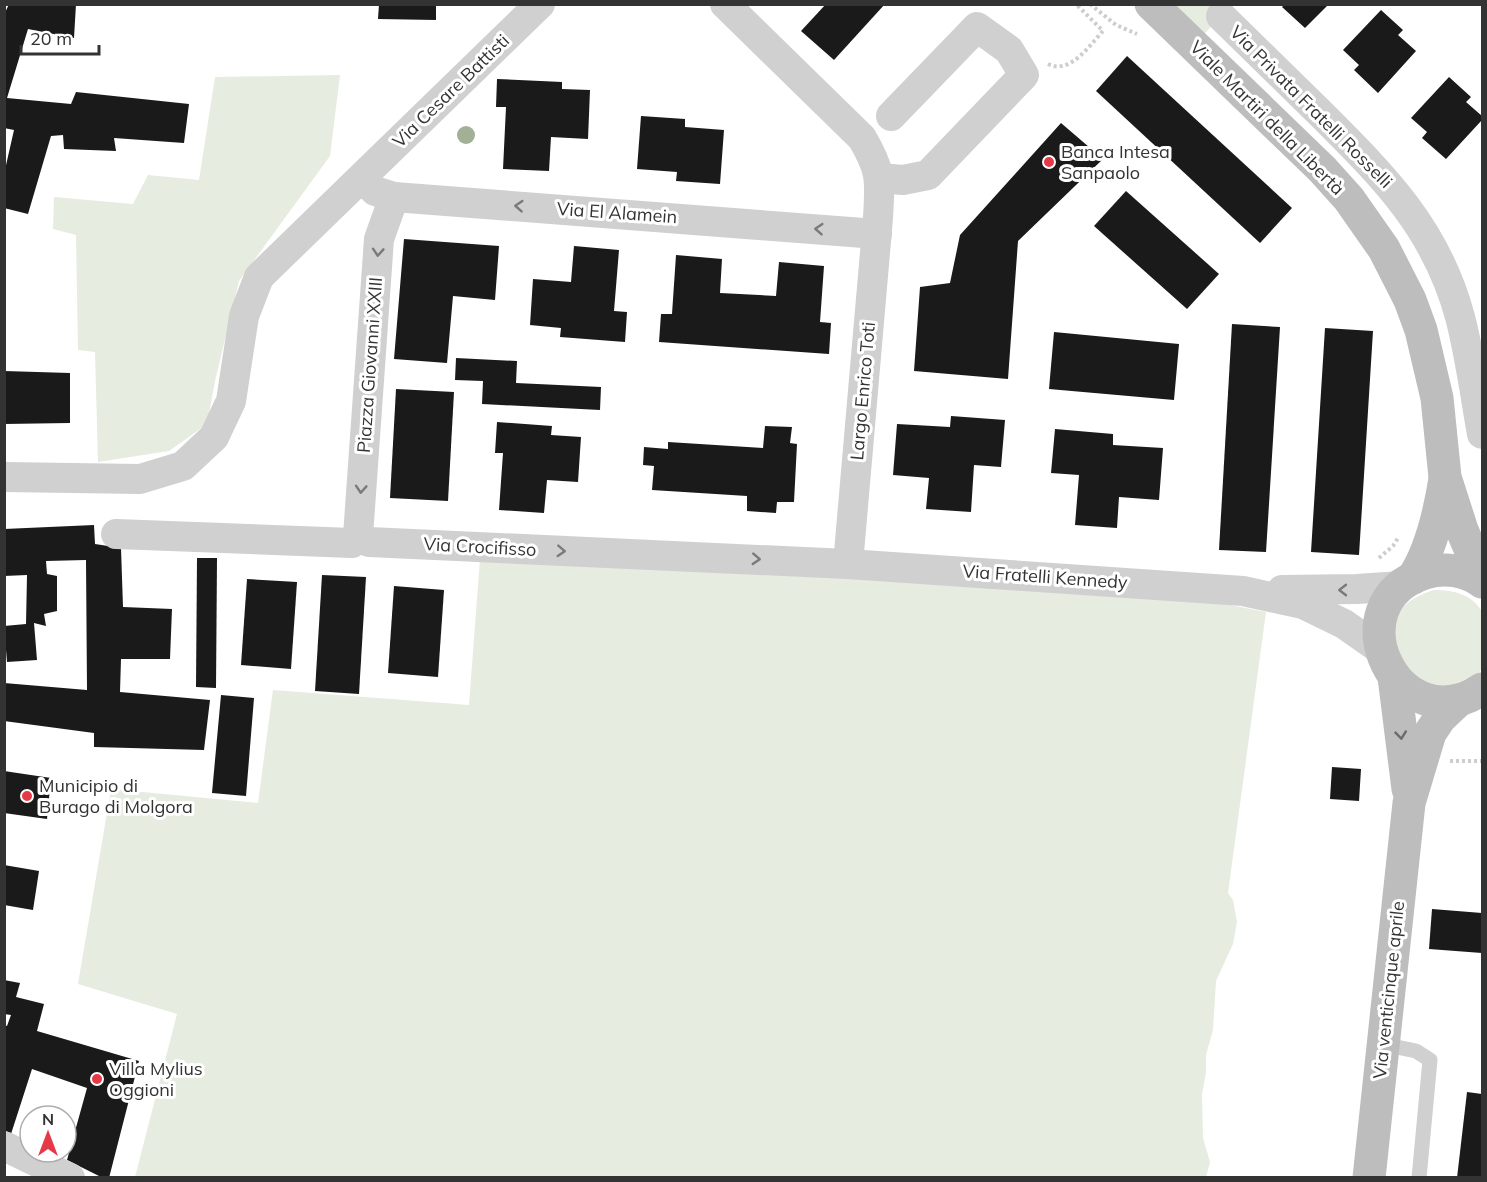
<svg xmlns="http://www.w3.org/2000/svg" width="1487" height="1182" font-family="Mulish,sans-serif">
  <rect width="100%" height="100%" fill="#fff"/>
  <g fill="#e6ecdf">
    <polygon points="1174,5 1232,5 1204,34"/>
    <polygon points="340,75 330,156 239,281 215,381 207,424 169,451 98,462 95,352 78,350 76,235 53,229 54,197 133,204 148,175 199,180 215,77"/>
    <polygon points="480,559 756,568 1199,599 1266,612 1228,893 1233,900 1237,922 1233,944 1216,981 1213,1030 1206,1055 1206,1072 1202,1094 1203,1138 1210,1162 1206,1177 135,1177 177,1014 78,984 111,789 258,803 273,690 469,705"/>
    <path d="M1434,590C1454,590 1471,594 1482,611V668L1478,674L1440,690L1401,669C1399,658 1392,637 1393,626C1395,607 1417,595 1434,590Z"/>
  </g>
  <g fill="#1a1a1a">
    <polygon points="9,4 76,4 74,38 28,29 7,98 71,104 76,92 189,104 184,143 114,138 116,151 64,149 63,135 51,136 28,214 4,208 4,174 14,130 4,128 4,15"/>
    <polygon points="379,4 436,4 436,20 378,19"/>
    <polygon points="826,4 885,4 834,60 801,31"/>
    <polygon points="1284,5 1328,5 1305,28 1282,7"/>
    <polygon points="1381,10 1403,30 1398,35 1416,51 1378,93 1354,70 1359,65 1343,50"/>
    <polygon points="1127,56 1292,208 1260,243 1096,91"/>
    <polygon points="1449,77 1471,97 1466,102 1482,116 1482,120 1446,159 1422,138 1427,132 1411,118"/>
    <polygon points="497,79 562,82 562,89 590,90 588,139 551,137 549,171 503,169 506,107 496,107"/>
    <polygon points="641,116 685,119 685,127 724,130 720,184 676,181 677,172 637,169"/>
    <polygon points="1061,123 1103,159 1018,241 1008,379 914,371 920,287 950,283 960,235"/>
    <polygon points="1126,191 1219,274 1187,309 1094,226"/>
    <polygon points="404,239 499,246 495,300 453,296 447,363 394,359"/>
    <polygon points="574,246 619,250 614,311 627,312 625,342 560,337 561,328 530,325 533,279 571,282"/>
    <polygon points="676,255 722,259 720,293 776,296 779,262 824,266 820,322 831,323 829,354 659,342 661,314 672,314"/>
    <polygon points="1232,324 1280,327 1266,552 1219,550"/>
    <polygon points="1325,328 1373,331 1359,555 1311,552"/>
    <polygon points="1054,332 1179,344 1174,400 1049,389"/>
    <polygon points="456,358 517,361 516,383 601,387 600,410 482,404 483,381 455,380"/>
    <polygon points="4,371 70,373 70,423 4,424"/>
    <polygon points="396,389 454,392 448,501 390,498"/>
    <polygon points="951,416 1005,420 1001,467 974,465 971,512 926,509 929,478 893,475 897,424 950,427"/>
    <polygon points="497,422 552,426 551,435 581,437 578,482 547,480 544,513 499,510 503,453 495,453"/>
    <polygon points="765,426 792,427 790,443 797,444 794,502 777,502 776,513 747,511 747,496 652,490 654,466 643,465 644,447 668,449 668,442 763,448"/>
    <polygon points="1055,429 1113,434 1113,445 1163,448 1159,500 1119,497 1117,528 1075,525 1079,475 1051,473"/>
    <polygon points="94,525 95,544 121,548 123,607 172,609 170,659 121,659 120,692 210,700 204,750 94,747 94,733 4,721 4,683 87,690 86,560 46,561 47,574 57,576 57,611 44,614 46,626 34,623 37,660 7,662 4,626 26,624 27,575 4,576 4,529"/>
    <polygon points="197,558 217,558 216,688 196,687"/>
    <polygon points="322,575 366,577 359,694 315,691"/>
    <polygon points="247,579 297,582 291,669 241,665"/>
    <polygon points="394,586 444,590 438,677 388,673"/>
    <polygon points="221,695 254,698 246,796 212,793"/>
    <polygon points="1332,767 1361,769 1359,801 1330,799"/>
    <polygon points="4,771 51,778 47,819 4,813"/>
    <polygon points="4,865 39,871 33,910 4,905"/>
    <polygon points="1432,909 1482,913 1482,953 1429,949"/>
    <polygon points="4,980 20,983 16,997 44,1004 37,1031 139,1061 109,1178 103,1178 67,1160 87,1088 32,1069 11,1134 4,1130 4,1025 7,1026 11,1015 4,1014"/>
    <polygon points="1467,1092 1482,1094 1482,1178 1457,1178"/>
  </g>
  <g fill="none" stroke-linecap="round" stroke-linejoin="round">
    <g stroke="#cdcdcd" stroke-width="4" stroke-dasharray="3 3" stroke-linecap="butt">
      <polyline points="1090,4 1116,25 1137,34"/>
      <path d="M1048,64C1070,75 1089,46 1103,31L1076,4"/>
      <polyline points="1379,558 1393,546 1398,538"/>
      <polyline points="1450,761 1482,761"/>
    </g>
    <polyline stroke="#d0d0d0" stroke-width="15" points="1382,1044 1416,1051 1430,1060 1419,1178"/>
    <g stroke="#d0d0d0" stroke-width="30">
      <path d="M725,4L862,138C882,172 880,180 878,218L848,564"/>
      <path d="M1221,16C1254,48 1286,80 1319,112C1382,175 1436,227 1460,317C1470,355 1475,395 1482,434"/>
      <polyline points="362,178 375,191 394,197 877,234"/>
      <polyline points="880,178 903,180 928,175 1024,75 1009,50 977,27 891,116"/>
      <polyline points="4,477 140,479 183,466 214,437 231,401 244,316 259,277 540,4"/>
      <polyline points="116,534 352,543 358,536"/>
      <polyline points="358,536 369,542 848,564 1243,591 1303,604 1344,624 1381,650"/>
      <polyline points="358,536 379,239 394,197"/>
      <polyline points="1282,590 1357,589 1401,586"/>
      <polyline points="4,1146 70,1178"/>
    </g>
    <g stroke="#bdbdbd" stroke-width="33">
      <polyline points="1151,4 1322,169 1349,199 1384,249 1410,300 1421,330 1437,398 1445,477 1462,530 1482,577"/>
      <path d="M1413,578C1430,552 1440,510 1445,479"/>
      <path d="M1482,582C1466,570 1444,567 1425,573C1330,604 1399,745 1482,689"/>
      <polyline points="1394,677 1408,789"/>
      <polyline points="1369,1178 1409,803 1430,733 1440,718 1459,700"/>
    </g>
  </g>
  <circle fill="#a2b095" cx="466" cy="135" r="9"/>
  <defs><path id="oneway-chevron" d="M-2-3.5L2.5 0L-2 3.5" fill="none" stroke-width="1.6" stroke-linecap="round" stroke-linejoin="round" transform="scale(1.5)"/></defs>
  <g stroke="#7a7a7a">
    <use href="#oneway-chevron" transform="translate(519 206) rotate(-176)"/>
    <use href="#oneway-chevron" transform="translate(819 229) rotate(-176)"/>
    <use href="#oneway-chevron" transform="translate(378 252) rotate(94)"/>
    <use href="#oneway-chevron" transform="translate(361 489) rotate(94)"/>
    <use href="#oneway-chevron" transform="translate(561 551) rotate(3)"/>
    <use href="#oneway-chevron" transform="translate(756 559) rotate(3)"/>
    <use href="#oneway-chevron" transform="translate(1343 590) rotate(180)"/>
  </g>
  <use stroke="#6a6a6a" href="#oneway-chevron" transform="translate(1401 735) rotate(84)"/>
  <g fill="#e63946" stroke="#fff" stroke-width="2">
    <circle cx="1049" cy="162" r="6"/>
    <circle cx="27" cy="796" r="6"/>
    <circle cx="97" cy="1079" r="6"/>
  </g>
  <g text-anchor="middle" stroke-width="6" stroke-linejoin="round" paint-order="stroke">
    <g font-size="18" fill="#333" stroke="#fff">
      <text transform="translate(451 91) rotate(-44)" y="6">Via Cesare Battisti</text>
      <text transform="translate(1311 107) rotate(45)" y="6">Via Privata Fratelli Rosselli</text>
      <text transform="translate(1267 118) rotate(45)" y="6">Viale Martiri della Libertà</text>
      <text transform="translate(617 213) rotate(4)" y="6">Via El Alamein</text>
      <text transform="translate(370 365) rotate(-86)" y="6">Piazza Giovanni XXIII</text>
      <text transform="translate(863 391) rotate(-85)" y="6">Largo Enrico Toti</text>
      <text transform="translate(480 547) rotate(3)" y="6">Via Crocifisso</text>
      <text transform="translate(1045 577) rotate(4)" y="6">Via Fratelli Kennedy</text>
      <text transform="translate(1389 990) rotate(-84)" y="6">Via venticinque aprile</text>
    </g>
    <g font-size="18" fill="#333" stroke="#fff" text-anchor="start">
      <text x="1061" y="158">Banca Intesa<tspan x="1061" dy="21">Sanpaolo</tspan></text>
      <text x="39" y="792">Municipio di<tspan x="39" dy="21">Burago di Molgora</tspan></text>
      <text x="109" y="1075">Villa Mylius<tspan x="109" dy="21">Oggioni</tspan></text>
    </g>
  </g>
  <rect width="1487" height="1182" fill="none" stroke="#333333" stroke-width="12"/>
  <g transform="translate(48 1134)"><circle r="28" fill="#ffffff" stroke="#adadad" stroke-width="1.5"/>
  <path d="M0-4.5L10 22L0 15L-10 22Z" fill="#e63946"/>
  <text y="-9" font-size="16" font-weight="bold" text-anchor="middle" fill="#333333">N</text>
  </g>
  <path d="M21 45v9h78v-9" fill="none" stroke="#333333" stroke-width="3"/>
  <text x="30" y="45" font-size="18" fill="#333333" stroke="#ffffff" stroke-width="4.5" paint-order="stroke">20 m</text>
</svg>
